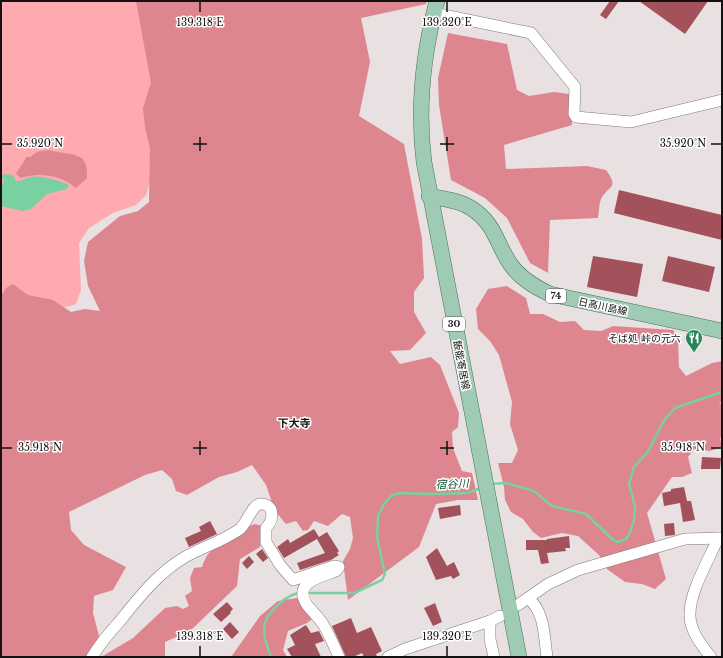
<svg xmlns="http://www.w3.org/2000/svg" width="723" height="658" font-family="'Libre Baskerville','Noto Sans JP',serif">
  <rect width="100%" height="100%" fill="#e8e0e1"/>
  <polygon fill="#ffa9b1" points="1,1 145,1 154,107 150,182 146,195 136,205 113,213 89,228 79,243 81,290 76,304 1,326"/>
  <g fill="#de868f">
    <polygon points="136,1 427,1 426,4 361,18 370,62 359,116 404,144 422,239 424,278 414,292 414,312 426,333 410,350 390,351 400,364 431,357 440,365 459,413 458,427 452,432 453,448 462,471 472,473 478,500 458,500 436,504 419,547 348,600 343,561 350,549 353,538 350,517 342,514 328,526 314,521 308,530 303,531 296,521 286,524 275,511 266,485 252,465 237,472 219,477 187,495 176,491 172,479 162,470 145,475 69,512 71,530 84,545 126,567 113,590 94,596 93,613 99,636 89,657 1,657 1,296 6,288 13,284 28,295 53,300 71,312 85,309 100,311 88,286 84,261 88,242 120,216 138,211 149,202 150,148 145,128 143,108 151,83"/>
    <path d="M448,33L507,44L517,90L529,96L554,92L569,94L571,103L572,125L504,145L506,169L587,166L606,170C620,189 608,185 601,199C599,204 599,212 598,218L550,220L548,273L530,263L507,218L485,198L451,180L439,105L438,78Z"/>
    <path d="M50,150C69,157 89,148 87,178L76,188C61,175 39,172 21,178L16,174C19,167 24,164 26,157H31C36,150 43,151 50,150Z"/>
    <polygon points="507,286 526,298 530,314 543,314 560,322 575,321 584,330 601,331 613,326 673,330 678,338 679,367 686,376 712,363 722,361 722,402 719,403 722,405 722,437 720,438 722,447 710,451 694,449 688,457 692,473 682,477 672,477 647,513 666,579 655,589 642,584 625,582 607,569 599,555 578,536 562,533 541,538 533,532 523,519 511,512 505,500 504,487 498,463 512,463 518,450 510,424 512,402 499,355 490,341 478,329 476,309 488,289"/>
    <path d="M255,524L263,526L260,547L240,559L237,586L190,631L165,642V657H101L133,638L165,608L177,606L183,609L189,606L185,596L192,591L190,578L194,568L202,567C204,561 207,554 212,550C215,548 220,548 223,545C233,539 245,526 255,524Z"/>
    <polygon points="297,598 315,617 307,623 288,631 283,650 287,657 231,657 260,616 278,601"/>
  </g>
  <path fill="#79d0a1" d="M5,174L13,175L16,181C22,181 26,178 31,177C41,175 60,181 69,185L67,189L47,194L31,209L22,211L1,206V187L4,181L1,176Z"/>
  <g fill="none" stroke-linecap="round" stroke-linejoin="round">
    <g stroke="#79d0a1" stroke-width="2.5">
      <polyline points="491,484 506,483 534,491 552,506 586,514 613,540 618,542 626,539 630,533 634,520 635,506 629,484 634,467 647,453 665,419 675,408 722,392"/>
      <polyline points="305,593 354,593 382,580 385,574 377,537 378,516 384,504 391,496 400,493 431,494 468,493 481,488"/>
      <path d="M271,657C267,646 262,634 265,623C268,611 289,593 300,593"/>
    </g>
  </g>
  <g fill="#a3515b">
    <polygon points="610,1 619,1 606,19 600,15"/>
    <polygon points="639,1 708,1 685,34"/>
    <polygon points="619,190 722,215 722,240 614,213"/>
    <polygon points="593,256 643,264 637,297 587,287"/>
    <polygon points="668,256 715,267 709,292 662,281"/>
    <polygon points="702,457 721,458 720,469 701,469"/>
    <polygon points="684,487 687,501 691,501 695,520 683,522 680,503 664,506 662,493 671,491 671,489"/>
    <polygon points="460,505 461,515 440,519 438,508"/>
    <polygon points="210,521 217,534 189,547 185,538 201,531 199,527"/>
    <polygon points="674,523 675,535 665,536 664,524"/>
    <polygon points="314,529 319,537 327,532 339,551 337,553 339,555 331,560 300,570 297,563 325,553 317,539 284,558 277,547 288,539 290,543"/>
    <polygon points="569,536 570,548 565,548 566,551 547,553 549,563 541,564 538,550 526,550 526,540 547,540 547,539"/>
    <polygon points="437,548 447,566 454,562 460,575 453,579 451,576 436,580 426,557"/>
    <polygon points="262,549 268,558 263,562 256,554"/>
    <polygon points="249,556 254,562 247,569 242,563"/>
    <polygon points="227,602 233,609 230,612 231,613 221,622 213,614"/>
    <polygon points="435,603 442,622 433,626 424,608"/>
    <polygon points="351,618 357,633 371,627 382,651 376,654 377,657 364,657 362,653 353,657 346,657 332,626"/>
    <polygon points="230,622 239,632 232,639 223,629"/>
    <polygon points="306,625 311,633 319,631 324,641 315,644 321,657 292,657 287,649 295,645 290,635"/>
  </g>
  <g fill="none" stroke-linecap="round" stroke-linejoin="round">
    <defs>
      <g id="minor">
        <polyline points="434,13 531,33 575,87 574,114 576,117 631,122 722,100"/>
        <path d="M528,598C545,612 544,636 547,657"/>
        <polyline points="518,605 548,584 578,570 685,539 722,538"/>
        <polyline points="490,621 490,639 494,657"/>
        <path d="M92,657C100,644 110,632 120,621C140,596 158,573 185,557C203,547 223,541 240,529C247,523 252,505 260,504C275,503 274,520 266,528V542L280,565L293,580L334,566L339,567L336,571C321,577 292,582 307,605C312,611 318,617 323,624C329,634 334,646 339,657"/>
        <polyline points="388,657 405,649 490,621 500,616"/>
        <path d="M711,657C702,646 690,631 690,616C689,592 709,560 718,538"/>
      </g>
      <g id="major">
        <path d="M437,1C423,54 417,107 424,162L519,657"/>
        <path d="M429,196C443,199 459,200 471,208C496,224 496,244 511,265C521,279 535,287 550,294L722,331"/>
      </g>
    </defs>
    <use href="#minor" stroke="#7f7979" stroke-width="12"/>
    <use href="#major" stroke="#457259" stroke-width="16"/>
    <use href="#minor" stroke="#fff" stroke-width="11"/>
    <use href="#major" stroke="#9fcab3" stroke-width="15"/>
  </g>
  <path fill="none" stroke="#141111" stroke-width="1.5" d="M200,2V12M447,2V12M200,137V151M447,137V151M2,144H12M193,144H207M440,144H454M711,144H721M200,441V455M447,441V455M2,448H12M193,448H207M440,448H454M711,448H721M200,646V656M447,646V656"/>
  <defs>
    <symbol id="restaurant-pin" viewBox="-11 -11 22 30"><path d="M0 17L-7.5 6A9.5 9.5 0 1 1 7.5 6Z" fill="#2a855a" stroke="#fff"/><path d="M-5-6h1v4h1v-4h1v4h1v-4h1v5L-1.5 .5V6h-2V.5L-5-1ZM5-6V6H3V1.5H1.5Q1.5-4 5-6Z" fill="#fff"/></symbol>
  </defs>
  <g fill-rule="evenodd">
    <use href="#restaurant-pin" x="684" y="328" width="20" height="27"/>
  </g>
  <g text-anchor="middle" stroke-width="3" stroke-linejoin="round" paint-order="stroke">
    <g fill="#fff" stroke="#5a5858" stroke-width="1">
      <rect x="546" y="289" width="20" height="14" rx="3"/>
      <rect x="443" y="317" width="22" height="14" rx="3"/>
    </g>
    <g font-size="9" font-weight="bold" fill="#141111">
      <text x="556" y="299">74</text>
      <text x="454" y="327">30</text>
    </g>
    <g font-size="10" fill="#141111" stroke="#fff">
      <text transform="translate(603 306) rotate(12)" y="4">日高川島線</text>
      <text transform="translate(462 365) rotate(79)" y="4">飯能寄居線</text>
    </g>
    <g font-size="10" fill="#141111" stroke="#fff" text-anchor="end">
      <text x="681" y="342">そば処 峠の元六</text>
    </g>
    <g font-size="11" font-weight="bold" fill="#141111" stroke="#fff">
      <text x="294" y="427">下大寺</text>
    </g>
    <g font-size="11" font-style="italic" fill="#0b5133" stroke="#fff">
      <text transform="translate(452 484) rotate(-3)" y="4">宿谷川</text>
    </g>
  </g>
  <g font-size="10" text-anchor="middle" fill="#141111" stroke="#fff" stroke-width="3" stroke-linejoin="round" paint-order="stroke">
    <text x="200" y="26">139.318°E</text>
    <text x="447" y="26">139.320°E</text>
    <text x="40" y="147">35.920°N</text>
    <text x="683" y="147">35.920°N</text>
    <text x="40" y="451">35.918°N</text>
    <text x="683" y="451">35.918°N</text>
    <text x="200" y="640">139.318°E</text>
    <text x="447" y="640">139.320°E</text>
  </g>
  <rect width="723" height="658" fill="none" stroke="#141111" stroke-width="4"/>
</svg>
